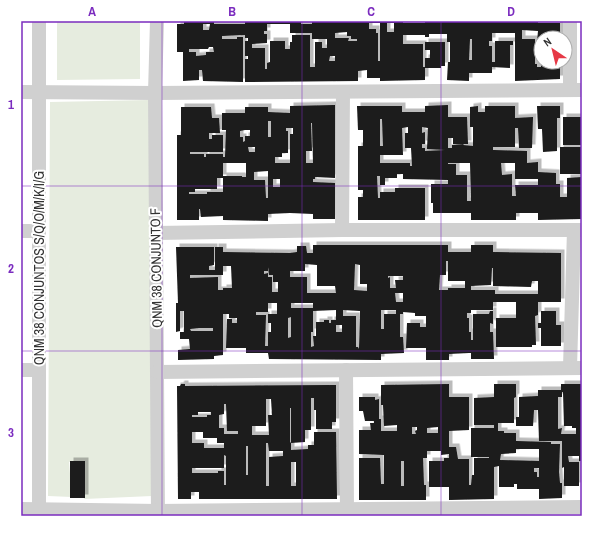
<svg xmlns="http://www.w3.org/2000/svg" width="603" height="537" font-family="'Archivo Narrow',sans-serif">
  <defs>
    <filter id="shadow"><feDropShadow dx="3.5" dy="-3.5" stdDeviation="0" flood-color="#0004"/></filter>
  </defs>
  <rect width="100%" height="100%" fill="#fff"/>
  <g fill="#e6ecdf">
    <polygon points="57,21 140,21 140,79 57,80"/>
    <polygon points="149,100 152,496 84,499 82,461 69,462 72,497 48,496 50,102"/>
  </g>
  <g fill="#1a1a1a" fill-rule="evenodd" filter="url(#shadow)">
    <path d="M184,21H214V24H245V21H301V24H312V21H403V23H425V21H538V23H560V38H541V42H537L538,31L522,30V39H535V64H537V67H541V62H560V79L515,81V33H492V41H489V46H492V62H495V41H513V45H510V68L492,67V73H469V81L447,80L448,62H450V42H447V34H429V37H425V35H403V44H423V67H425V80L380,81V78H367V70L358,71V81L245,82V59H248V56H245V41H248V38H245V35L222,36V39H237V37H243V82L203,81L202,70H199V80L183,81V52H177V24H184ZM369,23H380V61H378V33H376V29H369ZM387,23H394V32H387ZM203,24H210L209,30H203ZM267,24H290V33H312V39H327V48H322V42H315V67H310V35H292V42H290V49H285V41H270V62L267,63V69H265V48H252V44L267,43V34H264V31H267ZM347,32V36H351V39H357V41H348L349,38H335V33ZM470,39H472V60H469ZM209,47H213L214,52H206V55L196,56V52H189V49H208ZM330,56H335V61H329Z"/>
    <polygon points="425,42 445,42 445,66 441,66 441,68 425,68 425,58 430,58 430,50 425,50"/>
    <path d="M335,105V178L315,177V179H313V182L335,183V219H313V214L290,213L268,214V221L223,220V216L201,217L200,209H199V220H177V135H181V107H211L212,118H219L220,133H209V139H212V135H223V152H190V154H204V157H206V154H223V157H225L226,130H222V113H245V107H268V112L290,113V106ZM268,121H271V137H268ZM311,123H312L313,163H306V151H312ZM286,128H293V134H290V163H275V157H282V153H288V131H286ZM245,130H250V136H245V141L243,142V137H240V131ZM248,147H255V152H249ZM223,163H246V177H242V176H223ZM268,171V198H266L265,180H254V172ZM217,178H223V192H207V194H189V192H195V189H217ZM273,179H280V187H273Z"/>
    <path d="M448,105V117H467L468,144H453V138H448V148H452V145L464,144L463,145L473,146V127H470V107L478,106V112H485V106H515V118L533,117L532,148H519L518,128H515V147H493V150L527,151V163L538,162V172L556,173V184H560V197H567V178L582,177V219L538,220V213H516V220H471V213H433V203H431V184H448V180L403,179V174H397V178H385V185H380V176H377L378,198H380V192H395V188H425V220H358V197H363V190H358V146H363V130H358L357,106H402V112H425V106ZM380,119H382L383,146H380ZM408,127V133H405V148H411L412,166H410V163H380V155H403L402,128ZM422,127L428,128L427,149L445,150L425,151V148H422V144H425V132L422,133ZM448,163H470L471,201H467V175H456V164H448ZM501,163H515V179H538V185H515L516,196H512V174L502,175Z"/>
    <polygon points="537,106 560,106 560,118 557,118 557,151 543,152 542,129 538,129"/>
    <rect x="563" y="117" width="19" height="28"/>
    <rect x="560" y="147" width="22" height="27"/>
    <path d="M313,245H448V252H471V245H493V252L561,253V302H538V315L535,316L536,345H532V347H496V318H516V302H493V310H471V313H467V318H469V332H471V340H473V314H489L490,311H493V324L490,323V332H493L494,359H471V353H469L449,354V360H426V348H406L407,323H420V327H426V316H415V313L403,312V314H400V337H403L404,353L381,354V360L269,359L268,353H246V348H226L227,319H232V323H237V318H229V314H223V355L214,356V359L178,360V350L190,349L189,339H180V332H184V311H180V331L176,332V303H178L176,247H214V265L209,266V270H215V247H223V252L290,253L297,252V246H306L307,253H313ZM446,261H448V281H465V288H448V290H439L440,275H446ZM305,264L317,265V286H335L336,293H307V277H290V271H305ZM355,264L360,265V284H367V291L354,290ZM223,266H231L232,288H223V290H218V277L190,278V275H223ZM268,267L269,275H273V282H278V292H272V277H268V273L264,274V271H268ZM492,268H493V286L531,287L532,281H538V294H495V290H471V286L491,285ZM388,276H403V280H395L396,288H390V277L388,278ZM395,293H403V302H396ZM268,303H277V314H268V323H271V332H268V346H265L266,315H256V312H268ZM291,303H313V308H291ZM336,310V320H331V323H329V320H324V322H316V336H313L314,346L311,347V332H313V311ZM343,310L360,311L359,349L358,347H356V316H343ZM381,310H396V314H384V329H381ZM291,317V337L288,338V318ZM336,325H342V332H336ZM199,328H213V331H191L190,329Z"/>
    <polygon points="541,311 556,311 556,325 561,325 561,346 541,346 541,328 538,328 538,323 541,323"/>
    <path d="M181,384H185V386L336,385V422H332V429H316V410H314V398H311V430H305V442L291,443V450L308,449V445H314V432H336L337,499H199V492H191V499H178L177,386H180ZM266,399H271L272,415H268L269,435H252V426H266ZM224,404H226L227,431H238V434H224V428H219V415L224,414ZM290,408H291V442L290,443ZM198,412H211V415H207V417H192V415H198ZM192,432H203V438H217V443H224V448H204V443H192ZM266,443H268L269,451H283V456L269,457V486H266ZM246,446H248V475H246ZM224,455L226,456V485H224V471H218V473H192V468H224ZM291,462H296V486H291Z"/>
    <path d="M449,384V397H469V430L449,431V447H456L458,459H469V485H471L472,475H474V458H489V457H471V428H494V425H474V398L494,397V384H516V397L514,398V423H498V431H504V433H516V441L551,442V444H560L559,472L560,483H562V498L539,499V489H517V484H514V487H499V466L494,467V499L449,500V487H429V461H444V458H449V454L441,455V451H427V458H423L424,485H426V500H359V458H380L381,484H384V455L359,454V430H371L370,423H374V421H365L363,411H359V397H375V400L379,399V419H381V431H397V425L384,426L383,405H381V385ZM412,427H417V430L415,431L416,434H412ZM438,427V433H427V428ZM516,449H539V461L500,460L501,454L516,453ZM401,461H404V486H401ZM534,468H539V477H537V472H534Z"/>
    <path d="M561,384H582V461H579V456H568L569,462H579V486H564V467L562,468V441H539L538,410H534L533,426H516V417H519V397L538,396V390H561ZM562,392H563L564,426H572V428H576V434H561L562,428L558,429V397H562Z"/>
    <rect x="70" y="461" width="15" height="37"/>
  </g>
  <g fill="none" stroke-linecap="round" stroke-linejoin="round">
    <g stroke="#d0d0d0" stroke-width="14">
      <polyline points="39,21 39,516"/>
      <polyline points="157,21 155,93 156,233 158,516"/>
      <polyline points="570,90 570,21"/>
      <polyline points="21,92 155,93 582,90"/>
      <polyline points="342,230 343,92"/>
      <polyline points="21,231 38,231"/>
      <polyline points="156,233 342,230 582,230"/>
      <polyline points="570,368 574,230"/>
      <polyline points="21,370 39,370"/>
      <polyline points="346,370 347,510"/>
      <polyline points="157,372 582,368"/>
      <polyline points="21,509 158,511 582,507"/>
    </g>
  </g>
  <path fill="none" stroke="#7b2cbf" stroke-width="1" stroke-opacity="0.55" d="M162,21V516M302,21V516M441,21V516M21,186H582M21,351H582"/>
  <g text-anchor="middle" stroke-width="4" stroke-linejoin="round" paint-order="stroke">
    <g font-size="14" fill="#333" stroke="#fff">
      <text transform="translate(39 268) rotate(-90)" y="5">QNM 38 CONJUNTOS S/Q/O/M/K/I/G</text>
      <text transform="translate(156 268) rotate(-91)" y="5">QNM 38 CONJUNTO F</text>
    </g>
  </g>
  <rect width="603" height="537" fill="none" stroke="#ffffff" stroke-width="44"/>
  <g transform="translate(553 50) rotate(325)"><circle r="19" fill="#ffffff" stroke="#adadad"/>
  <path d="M0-3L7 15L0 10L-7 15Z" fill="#e63946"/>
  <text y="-6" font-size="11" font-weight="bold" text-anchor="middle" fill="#333333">N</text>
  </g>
  <rect x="22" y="22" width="559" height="493" fill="none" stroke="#7b2cbf" stroke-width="1.5"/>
  <g font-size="13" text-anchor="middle" font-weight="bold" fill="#7b2cbf">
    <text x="92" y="16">A</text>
    <text x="232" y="16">B</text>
    <text x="371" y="16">C</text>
    <text x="511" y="16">D</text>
    <text x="11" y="109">1</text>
    <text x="11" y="273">2</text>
    <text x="11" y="437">3</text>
  </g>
</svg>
